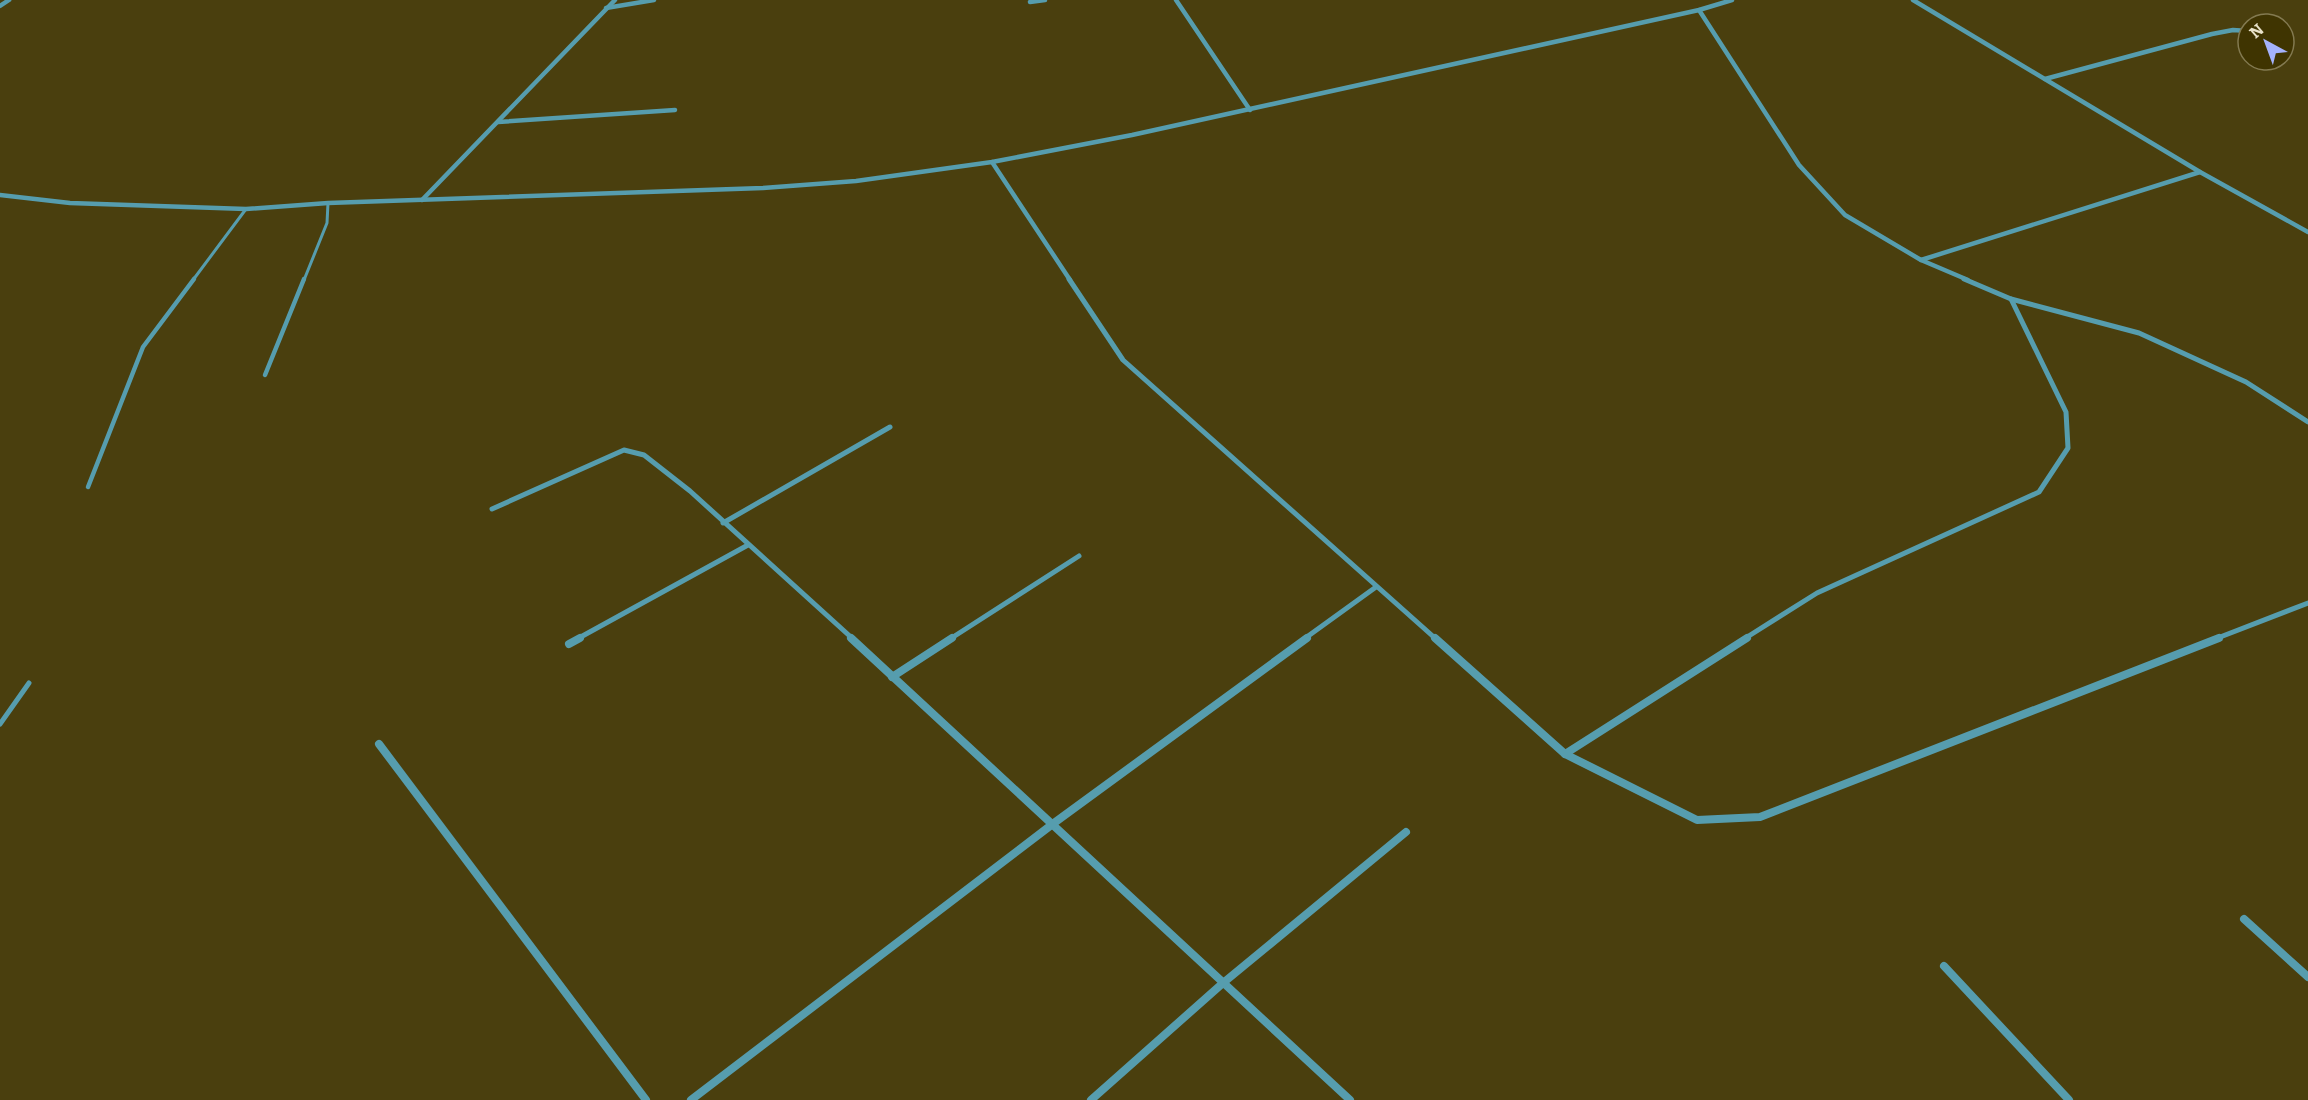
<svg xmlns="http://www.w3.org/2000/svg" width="2308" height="1100" font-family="Bitter,serif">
  <rect width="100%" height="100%" fill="#4a3f0e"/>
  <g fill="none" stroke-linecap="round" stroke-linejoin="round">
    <g stroke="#569dae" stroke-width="3">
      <polyline points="193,280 246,209"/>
      <polyline points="304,280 327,223 328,203"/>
    </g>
    <g stroke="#569dae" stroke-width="4.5">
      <polyline points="265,375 304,279"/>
      <polyline points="88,487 143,347 194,279"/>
    </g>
    <polyline stroke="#569dae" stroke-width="5" points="0,724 29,683"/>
    <g stroke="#569dae" stroke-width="4.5">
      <polyline points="1176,0 1250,110"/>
      <polyline points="1913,0 2200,172 2308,232"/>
      <polyline points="1030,2 1045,0"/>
      <polyline points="0,6 9,0"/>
      <polyline points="606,8 654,0"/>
      <polyline points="1699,10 1799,165 1845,215 1921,260 2200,172"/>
      <polyline points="2045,79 2212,34 2233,30 2248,31"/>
      <polyline points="498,122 675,110"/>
      <polyline points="992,162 1070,280"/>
      <polyline points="0,195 70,203 246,209 328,203 763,188 856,181 992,162 1132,135 1699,10 1732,0"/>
      <polyline points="422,200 615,0"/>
      <polyline points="1921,260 1968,280"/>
    </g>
    <g stroke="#569dae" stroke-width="5">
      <polyline points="1069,279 1123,360 1436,639"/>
      <polyline points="1964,279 2011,299 2139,333 2246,382 2308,422"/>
      <polyline points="492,509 624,450 644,455 690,491 853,639"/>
      <polyline points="723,523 890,427"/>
      <polyline points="577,639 748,545"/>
      <polyline points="950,639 1079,556"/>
      <polyline points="1304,639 1376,587"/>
      <polyline points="1744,639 1817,593 2039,492 2068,448 2066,412 2011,299"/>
      <polyline points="2215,639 2308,603"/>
    </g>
    <g stroke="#569dae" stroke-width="8">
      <polyline points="851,638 1350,1100"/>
      <polyline points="1435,638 1565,754 1697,820 1760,817 2219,638"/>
      <polyline points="569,644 580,638"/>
      <polyline points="892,677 952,638"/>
      <polyline points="379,744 646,1100"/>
      <polyline points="1565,754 1747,638"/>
      <polyline points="2244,919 2308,977"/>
      <polyline points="1944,966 2069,1100"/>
      <polyline points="691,1100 1054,823 1307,638"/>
      <polyline points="1091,1100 1223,983 1406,832"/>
    </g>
  </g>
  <g transform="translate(2266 42) rotate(319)"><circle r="28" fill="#3f3401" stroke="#837a51" stroke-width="1.5"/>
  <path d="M0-4.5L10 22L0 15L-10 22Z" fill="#a4b2fc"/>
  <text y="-9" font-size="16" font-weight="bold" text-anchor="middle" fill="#e9e3ca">N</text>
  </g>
</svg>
